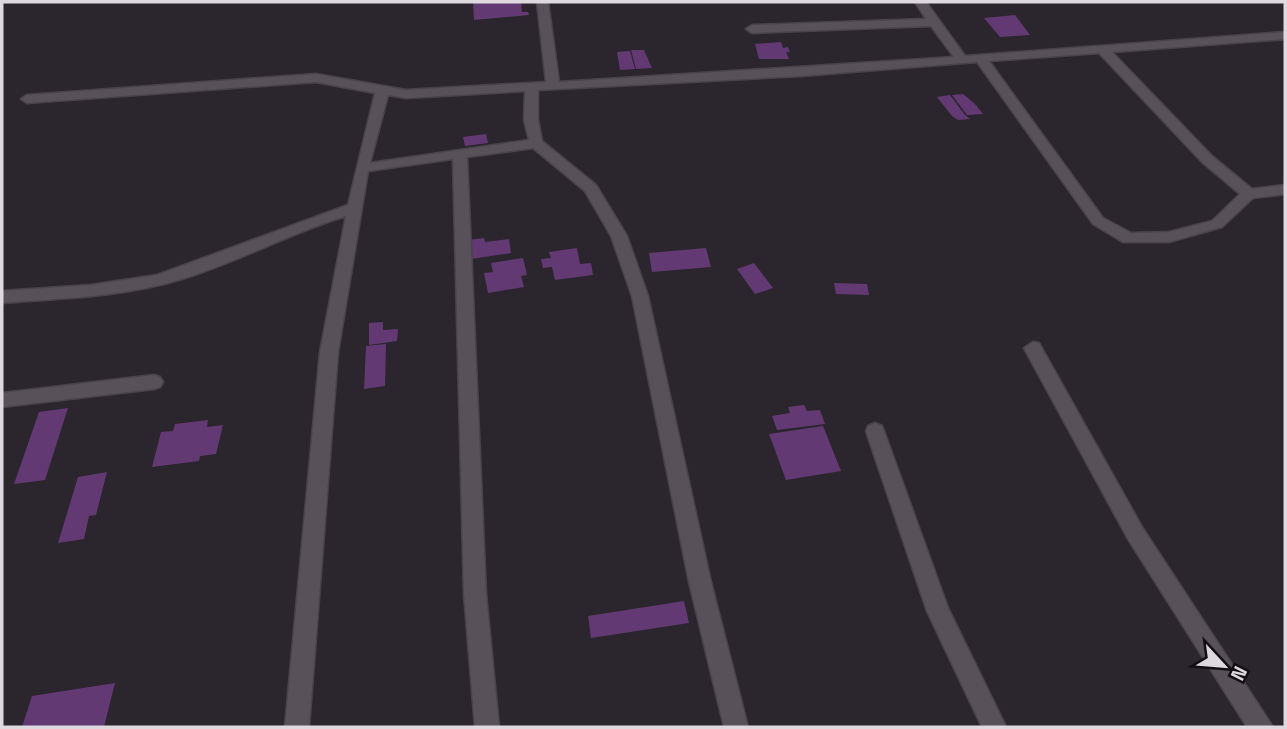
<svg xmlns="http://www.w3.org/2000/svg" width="1287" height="729" font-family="'Space Grotesk',sans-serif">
  <rect width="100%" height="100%" fill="#2b252d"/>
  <g fill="#633973">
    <polygon points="473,2 521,2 522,12 528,12 529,15 474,20"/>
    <polygon points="1015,15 1030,35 1000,37 984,18"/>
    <polygon points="781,42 783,48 788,47 790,52 786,52 789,59 759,59 755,44"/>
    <polygon points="631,50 644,50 652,68 636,69"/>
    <polygon points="630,51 635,69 620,70 617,52"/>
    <polygon points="963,94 975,104 983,114 967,115 952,95"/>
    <polygon points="950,95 965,115 970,119 958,120 952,116 937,97"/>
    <polygon points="486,134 488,143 465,146 463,137"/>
    <polygon points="484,238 485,242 509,239 511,253 471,259 469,240"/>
    <polygon points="577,248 580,264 591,263 593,275 555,280 552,267 543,268 541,259 551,258 549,252"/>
    <polygon points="706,248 711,267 652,272 649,253"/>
    <polygon points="523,258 527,275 521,276 524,287 488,293 484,273 493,272 491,263"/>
    <polygon points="754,263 773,288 755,294 737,269"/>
    <polygon points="834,283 867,284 869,295 836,294"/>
    <polygon points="383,322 383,330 398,329 397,341 369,345 369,323"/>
    <polygon points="386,344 385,386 364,389 366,346"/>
    <polygon points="804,405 807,411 820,410 825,424 777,430 772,416 790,413 788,407"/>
    <polygon points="68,408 45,480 14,484 39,412"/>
    <polygon points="208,420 207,427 223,425 216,454 200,456 199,461 152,467 161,432 173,431 175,424"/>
    <polygon points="823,426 841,471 786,480 769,434"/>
    <polygon points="107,472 96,515 89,516 84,539 58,543 78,477"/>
    <polygon points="684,601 689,623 591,638 588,616"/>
    <polygon points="115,683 104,727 22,727 32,696"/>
  </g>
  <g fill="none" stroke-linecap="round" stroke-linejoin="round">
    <defs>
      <g id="minor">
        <path d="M537,2H548L559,82L954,57L931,26L752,33L746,29L752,25L926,19L915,2H926L965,56L1285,32V39L1112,52L1212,156L1252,189L1285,185V194L1253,198L1222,227L1169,242H1123L1093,224L977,62L801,76L538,90V120L542,141L596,185L627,236L648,296L711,582L748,727H724L689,582L632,296L611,236L585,191L533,148L467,157L486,594L499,727H475L464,594L453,159L368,171L338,352L309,727H285L320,352L346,216C290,233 238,262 182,279C123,297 63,298 2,303V291L91,285L157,275L348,205L375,93L316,82L27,103L21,99L27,95L316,74L406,90L546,82ZM1099,53L1202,162L1240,194L1212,221L1169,232L1131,233L1103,218L989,61ZM525,91L524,120L529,140L370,163L388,95L406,98Z"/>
        <polygon points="1033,342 1039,343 1142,527 1273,727 1247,727 1128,539 1024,348"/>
        <polygon points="154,375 160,377 163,382 160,387 154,389 2,407 2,393"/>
        <polygon points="875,423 882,426 884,431 948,608 1006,727 982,727 927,611 866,431 868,426"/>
      </g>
    </defs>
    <use href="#minor" stroke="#48434a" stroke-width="3"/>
    <use href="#minor" fill="#58515a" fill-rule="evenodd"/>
  </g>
  <rect width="1287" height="729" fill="none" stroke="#ded9df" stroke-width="7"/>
  <g transform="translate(1224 666) rotate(116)" stroke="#120f13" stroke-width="5" paint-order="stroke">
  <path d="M0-5L12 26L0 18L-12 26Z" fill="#ded9df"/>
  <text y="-10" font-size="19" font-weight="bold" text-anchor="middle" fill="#ded9df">N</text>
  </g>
</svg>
